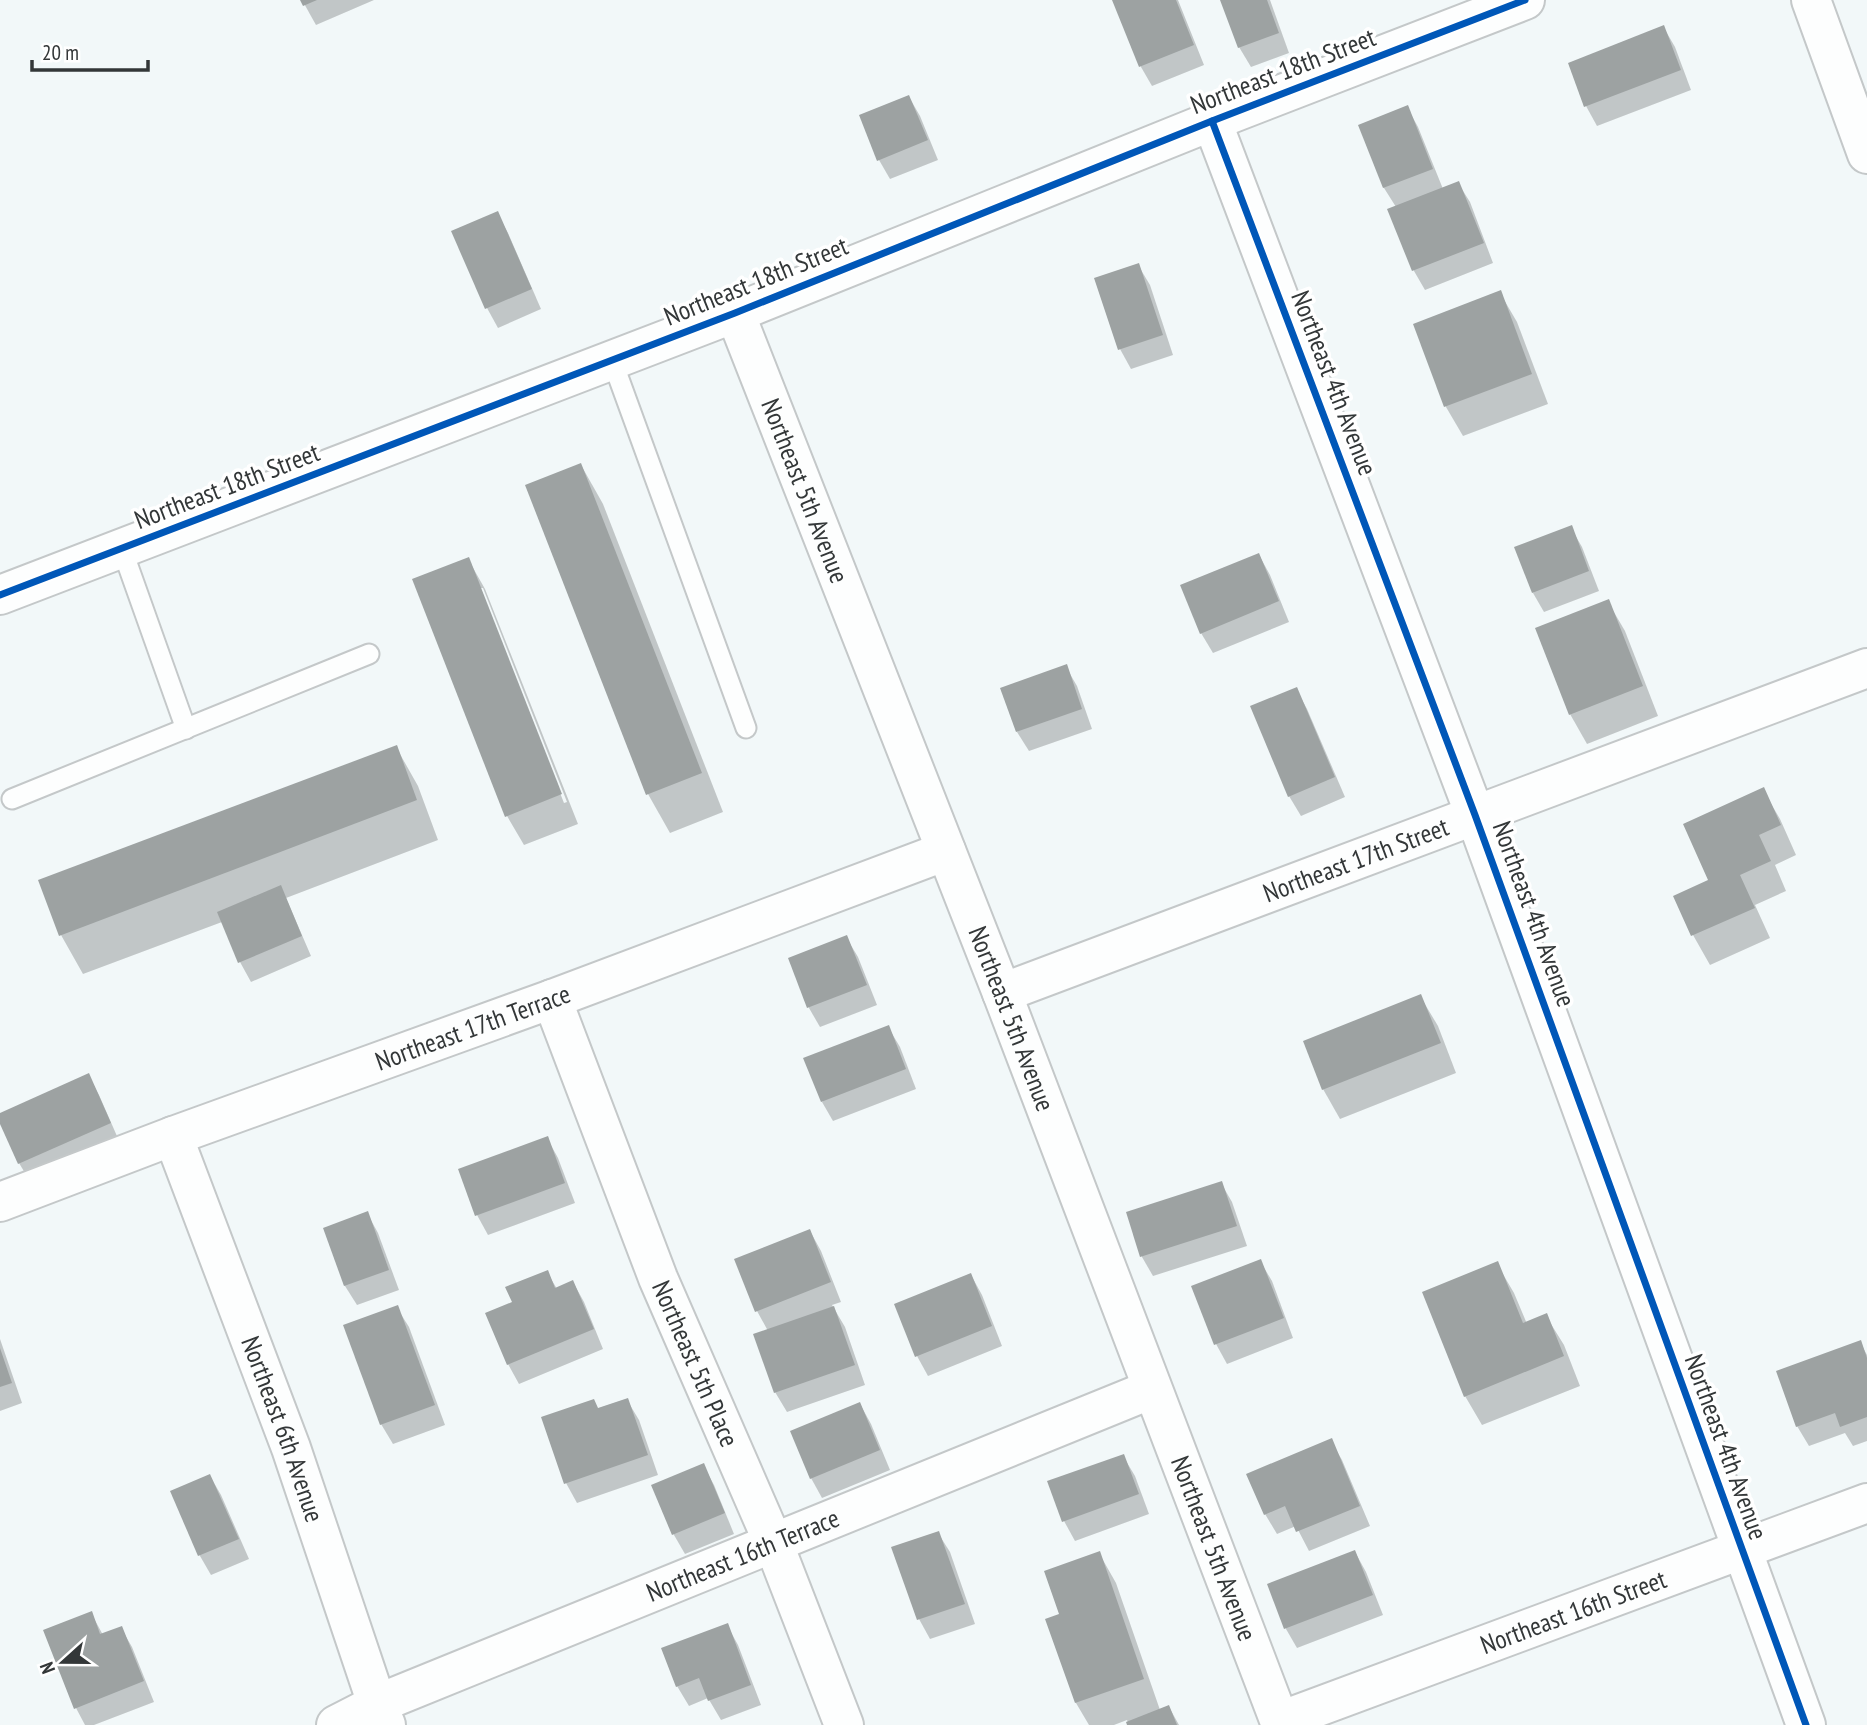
<svg xmlns="http://www.w3.org/2000/svg" width="1867" height="1725" font-family="'PT Sans Narrow',sans-serif">
  <rect width="100%" height="100%" fill="#f2f8f9"/>
  <g fill="#0003" fill-rule="evenodd">
    <polygon points="302,0 374,0 316,25"/>
    <polygon points="1114,0 1178,0 1204,65 1152,86 1141,67"/>
    <polygon points="1222,0 1270,0 1289,53 1251,67 1239,47"/>
    <polygon points="1664,28 1675,47 1691,90 1597,126 1586,106"/>
    <polygon points="909,97 920,116 938,160 890,179 879,160"/>
    <polygon points="1407,107 1418,127 1443,189 1458,183 1470,202 1493,263 1425,290 1414,271 1390,210 1396,207 1384,188 1360,126"/>
    <polygon points="497,213 508,233 541,309 498,328 487,308"/>
    <polygon points="1138,265 1150,285 1173,355 1131,369 1120,349"/>
    <polygon points="1500,293 1517,322 1548,404 1463,436 1446,407 1415,325"/>
    <polygon points="581,465 603,504 723,812 670,833 648,794"/>
    <polygon points="1571,528 1582,547 1599,591 1544,612 1533,593"/>
    <polygon points="1259,555 1270,575 1289,622 1213,653 1201,633"/>
    <path d="M468,559L485,589L578,824L524,845L507,816ZM479,588H483L567,802L564,803Z"/>
    <polygon points="1608,602 1625,631 1658,716 1587,744 1570,714"/>
    <polygon points="1066,667 1077,686 1092,729 1029,751 1017,732"/>
    <polygon points="1296,689 1307,709 1345,797 1301,816 1289,796"/>
    <polygon points="396,747 418,786 438,840 286,898 311,956 251,982 240,962 222,922 83,974 61,935 41,881"/>
    <polygon points="1763,790 1780,819 1796,855 1775,865 1786,891 1755,905 1770,938 1710,965 1693,935 1675,897 1711,881"/>
    <polygon points="846,937 858,957 877,1005 820,1027 809,1008 790,959"/>
    <polygon points="1420,996 1438,1026 1456,1073 1340,1119 1323,1089"/>
    <polygon points="888,1027 900,1047 916,1089 833,1121 822,1102"/>
    <polygon points="88,1075 99,1095 120,1143 31,1183 19,1163 0,1119 0,1115"/>
    <polygon points="547,1138 558,1158 575,1203 488,1235 477,1215"/>
    <polygon points="1221,1183 1232,1202 1247,1246 1153,1276 1142,1257 1128,1213"/>
    <polygon points="367,1213 378,1233 399,1290 357,1305 345,1286 325,1229"/>
    <polygon points="810,1231 821,1251 841,1302 832,1305 845,1327 865,1385 787,1412 775,1392 768,1331 757,1311 736,1260"/>
    <polygon points="1260,1261 1272,1281 1293,1338 1227,1364 1216,1344"/>
    <polygon points="1497,1264 1514,1293 1527,1324 1546,1316 1564,1345 1580,1386 1482,1425 1465,1396"/>
    <polygon points="547,1272 557,1289 573,1282 584,1302 603,1349 519,1384 508,1364"/>
    <polygon points="971,1275 982,1295 1002,1346 928,1376 917,1356"/>
    <polygon points="397,1308 409,1327 445,1425 393,1444 381,1424"/>
    <polygon points="0,1339 22,1403 0,1411"/>
    <polygon points="1860,1342 1867,1355 1867,1441 1853,1446 1845,1433 1809,1446 1797,1426"/>
    <polygon points="627,1400 639,1420 658,1475 577,1503 566,1483"/>
    <polygon points="860,1404 871,1424 890,1470 822,1498 811,1478"/>
    <polygon points="1331,1441 1342,1460 1370,1526 1309,1551 1296,1526 1277,1534 1265,1514"/>
    <polygon points="1123,1456 1135,1476 1149,1514 1075,1541 1064,1521"/>
    <polygon points="703,1465 714,1485 734,1534 685,1554 674,1535 654,1486"/>
    <polygon points="210,1476 221,1495 249,1559 211,1575 200,1556 172,1492"/>
    <polygon points="938,1533 950,1552 975,1624 930,1639 919,1619 894,1548"/>
    <polygon points="1355,1552 1366,1572 1383,1615 1297,1648 1286,1629 1269,1585"/>
    <polygon points="1099,1553 1116,1583 1160,1710 1169,1707 1179,1725 1129,1725 1127,1720 1114,1725 1089,1725 1076,1703 1047,1620 1062,1616"/>
    <polygon points="91,1613 103,1635 121,1628 132,1647 154,1702 94,1725 85,1725 76,1708"/>
    <polygon points="727,1625 738,1645 761,1705 721,1720 708,1698 689,1706 677,1686"/>
  </g>
  <g fill="#9da2a2">
    <polygon points="300,0 317,0 303,6"/>
    <polygon points="1112,0 1176,0 1194,45 1139,67"/>
    <polygon points="1220,0 1267,0 1279,33 1238,48"/>
    <polygon points="1664,25 1681,70 1584,107 1568,63"/>
    <polygon points="909,95 928,140 877,161 859,115"/>
    <polygon points="1408,105 1433,169 1383,188 1358,125"/>
    <polygon points="1459,181 1484,243 1412,271 1387,209"/>
    <polygon points="498,211 532,289 485,309 451,231"/>
    <polygon points="1139,263 1163,335 1118,350 1094,278"/>
    <polygon points="1501,290 1532,374 1444,407 1413,324"/>
    <polygon points="581,463 702,773 646,795 525,485"/>
    <polygon points="1572,525 1589,571 1532,593 1514,547"/>
    <polygon points="1259,553 1279,601 1200,634 1180,585"/>
    <polygon points="469,557 562,794 505,817 412,579"/>
    <polygon points="1609,599 1643,686 1569,715 1535,628"/>
    <polygon points="1067,664 1082,709 1016,732 1000,688"/>
    <polygon points="1297,687 1335,777 1288,797 1250,706"/>
    <polygon points="397,745 417,800 59,936 38,880"/>
    <polygon points="1764,787 1781,825 1759,835 1771,861 1740,875 1755,908 1691,936 1673,896 1708,880 1683,824"/>
    <polygon points="281,885 302,936 238,963 217,912"/>
    <polygon points="847,935 867,985 807,1008 788,958"/>
    <polygon points="1421,994 1441,1043 1322,1090 1303,1041"/>
    <polygon points="889,1025 906,1069 821,1102 803,1058"/>
    <polygon points="89,1073 111,1123 18,1164 0,1124 0,1113"/>
    <polygon points="548,1136 565,1183 475,1216 458,1169"/>
    <polygon points="1222,1181 1237,1226 1140,1257 1126,1212"/>
    <polygon points="368,1211 389,1270 344,1286 323,1228"/>
    <polygon points="810,1229 831,1282 755,1312 734,1259"/>
    <polygon points="1261,1259 1284,1318 1214,1345 1191,1286"/>
    <polygon points="1498,1261 1523,1323 1547,1313 1564,1356 1464,1397 1422,1292"/>
    <polygon points="548,1270 555,1288 573,1280 594,1329 507,1365 485,1313 512,1302 505,1287"/>
    <polygon points="971,1273 992,1326 915,1357 894,1304"/>
    <polygon points="398,1305 435,1405 380,1425 343,1325"/>
    <polygon points="834,1306 855,1365 774,1393 753,1334"/>
    <polygon points="1861,1340 1867,1358 1867,1417 1840,1427 1835,1413 1796,1427 1776,1371"/>
    <polygon points="0,1348 12,1383 0,1387"/>
    <polygon points="628,1398 648,1455 564,1484 541,1417 594,1399 598,1408"/>
    <polygon points="860,1402 880,1450 810,1479 790,1431"/>
    <polygon points="1332,1438 1360,1506 1296,1532 1285,1506 1264,1515 1246,1474"/>
    <polygon points="1124,1454 1139,1494 1062,1522 1047,1481"/>
    <polygon points="704,1463 725,1513 672,1535 651,1485"/>
    <polygon points="210,1474 239,1539 198,1556 170,1491"/>
    <polygon points="939,1531 965,1604 917,1620 891,1547"/>
    <polygon points="1355,1550 1373,1595 1284,1629 1267,1584"/>
    <polygon points="1100,1551 1144,1679 1075,1703 1045,1619 1059,1614 1044,1571"/>
    <polygon points="92,1611 100,1634 122,1626 144,1681 74,1709 43,1630"/>
    <polygon points="728,1623 751,1685 708,1701 699,1678 676,1687 661,1648"/>
    <polygon points="1169,1705 1177,1725 1127,1725 1126,1722"/>
  </g>
  <g fill="none" stroke-linecap="round" stroke-linejoin="round">
    <defs>
      <g id="lane">
        <polyline points="612,360 746,728"/>
        <polyline points="122,549 186,729"/>
        <polyline points="12,799 369,654"/>
      </g>
      <g id="street">
        <polyline points="1811,0 1867,154"/>
        <polyline points="1212,121 1475,815 1806,1725"/>
        <path id="s1" d="M735,313L1002,993L1281,1725"/>
        <polyline points="0,595 735,313 1212,121 1525,0"/>
        <path id="s2" d="M1002,993L1867,668"/>
        <path id="s3" d="M552,999L658,1278L773,1542L844,1725"/>
        <path id="s4" d="M173,1136L291,1448L377,1704L386,1725"/>
        <path id="s5" d="M0,1202L173,1136L552,999L946,851"/>
        <path id="s6" d="M1280,1721L1867,1503"/>
        <path id="s7" d="M336,1725L377,1704L1152,1389"/>
      </g>
    </defs>
    <use href="#lane" stroke="#c4c8c9" stroke-width="23"/>
    <use href="#street" stroke="#c4c8c9" stroke-width="42"/>
    <use href="#lane" stroke="#fdfefe" stroke-width="19"/>
    <use href="#street" stroke="#fdfefe" stroke-width="38"/>
    <defs>
      <g id="cycleway">
        <polyline points="1212,121 1475,815 1806,1725"/>
        <polyline points="0,595 735,313 1212,121 1525,0"/>
      </g>
    </defs>
    <use href="#cycleway" stroke="#fff" stroke-width="11"/>
    <use href="#cycleway" stroke="#0057b8" stroke-width="7"/>
  </g>
  <g text-anchor="middle" stroke-width="7" stroke-linejoin="round" paint-order="stroke">
    <g font-size="26" fill="#333738" stroke="#fff">
      <text transform="translate(1283 71) rotate(-21)" y="9">Northeast 18th Street</text>
      <text transform="translate(756 281) rotate(-22)" y="9">Northeast 18th Street</text>
      <text transform="translate(1334 383) rotate(69)" y="9">Northeast 4th Avenue</text>
      <text transform="translate(227 486) rotate(-21)" y="9">Northeast 18th Street</text>
      <text dy="9" stroke="none"><textPath href="#s1" startOffset="191">Northeast 5th Avenue</textPath></text>
      <text dy="9" stroke="none"><textPath href="#s2" startOffset="378">Northeast 17th Street</textPath></text>
      <text transform="translate(1534 914) rotate(70)" y="9">Northeast 4th Avenue</text>
      <text dy="9" stroke="none"><textPath href="#s1" startOffset="758">Northeast 5th Avenue</textPath></text>
      <text dy="9" stroke="none"><textPath href="#s5" startOffset="504">Northeast 17th Terrace</textPath></text>
      <text dy="9" stroke="none"><textPath href="#s3" startOffset="392">Northeast 5th Place</textPath></text>
      <text dy="9" stroke="none"><textPath href="#s4" startOffset="313">Northeast 6th Avenue</textPath></text>
      <text transform="translate(1726 1447) rotate(70)" y="9">Northeast 4th Avenue</text>
      <text dy="9" stroke="none"><textPath href="#s1" startOffset="1325">Northeast 5th Avenue</textPath></text>
      <text dy="9" stroke="none"><textPath href="#s7" startOffset="441">Northeast 16th Terrace</textPath></text>
      <text dy="9" stroke="none"><textPath href="#s6" startOffset="313">Northeast 16th Street</textPath></text>
    </g>
  </g>
  <g transform="translate(63 1662) rotate(249)" stroke="#ffffff" stroke-width="5" paint-order="stroke">
  <path d="M0-5L12 26L0 18L-12 26Z" fill="#333738"/>
  <text y="-10" font-size="19" font-weight="bold" text-anchor="middle" fill="#333738">N</text>
  </g>
  <path d="M32 60v10h116v-10" fill="none" stroke="#333738" stroke-width="3.5"/>
  <text x="42" y="60" font-size="21" fill="#333738" stroke="#ffffff" stroke-width="5" paint-order="stroke">20 m</text>
</svg>
